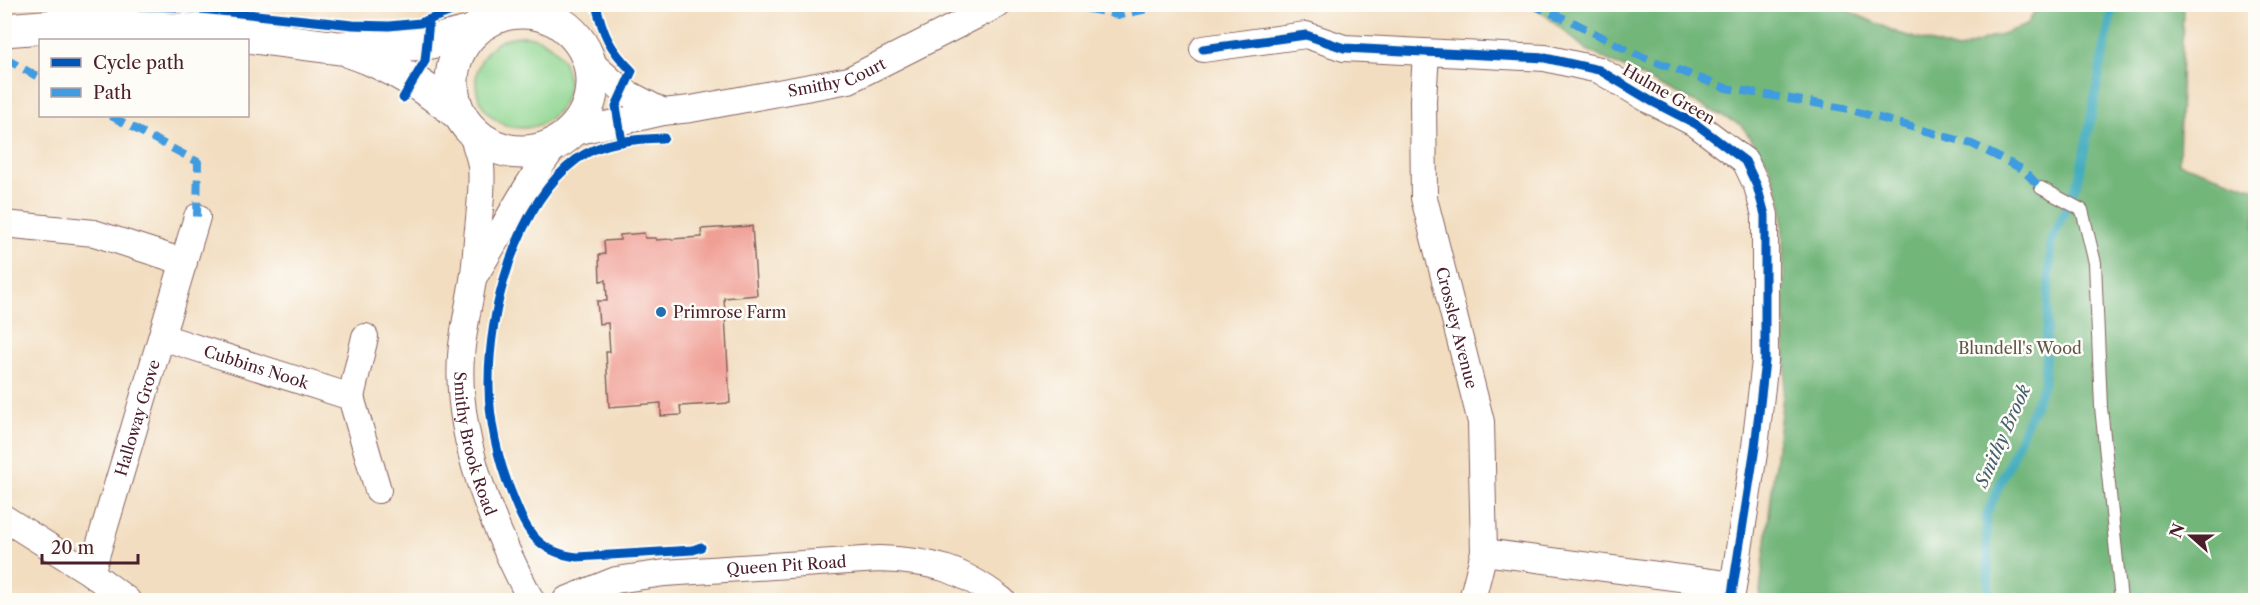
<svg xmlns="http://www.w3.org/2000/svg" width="2260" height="605" font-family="'Libre Caslon Text',serif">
  <rect width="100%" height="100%" fill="#fdfcf7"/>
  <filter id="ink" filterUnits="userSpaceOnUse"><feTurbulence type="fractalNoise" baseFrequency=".0167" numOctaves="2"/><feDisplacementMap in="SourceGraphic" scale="12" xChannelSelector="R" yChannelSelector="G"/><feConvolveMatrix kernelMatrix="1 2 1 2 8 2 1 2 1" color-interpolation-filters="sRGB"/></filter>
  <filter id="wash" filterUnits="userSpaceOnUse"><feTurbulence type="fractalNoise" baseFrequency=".008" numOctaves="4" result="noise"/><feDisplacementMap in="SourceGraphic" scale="24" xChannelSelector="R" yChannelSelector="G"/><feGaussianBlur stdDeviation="1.35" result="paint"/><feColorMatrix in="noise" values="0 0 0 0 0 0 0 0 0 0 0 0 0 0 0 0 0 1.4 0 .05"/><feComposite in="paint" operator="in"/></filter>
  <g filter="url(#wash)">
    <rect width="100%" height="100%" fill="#f2ddc0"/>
    <circle fill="#8ed590" stroke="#6c7a5e" stroke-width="1.5" cx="522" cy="82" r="46"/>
    <polygon fill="#72b67a" stroke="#5e6a52" stroke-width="1.5" points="1533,5 1835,5 1898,33 1957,50 2027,25 2038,5 2183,5 2179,163 2255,189 2255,600 1759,600 1786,370 1782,203 1768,162 1741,125 1587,50"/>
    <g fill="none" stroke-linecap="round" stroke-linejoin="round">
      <polyline stroke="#3daabd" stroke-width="9" points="1989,600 1986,516 2044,384 2051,243 2079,178 2113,4"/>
    </g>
    <g id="blocks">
      <polygon fill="#f09f95" points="752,226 757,295 724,298 730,403 680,406 681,415 661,416 661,403 609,407 606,352 610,352 608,323 599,324 597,301 607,301 606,280 600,281 599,255 605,254 604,241 620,240 620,235 644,233 645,238 656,238 656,240 702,237 701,229"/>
    </g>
  </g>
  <g filter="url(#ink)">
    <use href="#blocks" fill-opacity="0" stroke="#85625f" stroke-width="1.5"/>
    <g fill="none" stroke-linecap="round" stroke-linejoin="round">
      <defs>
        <polyline id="lane" points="2041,188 2082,210 2095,263 2101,407 2121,600"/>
        <g id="street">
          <polyline points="1203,49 1306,35 1344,48 1545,58 1599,70 1651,101 1696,124 1745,161 1757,186 1765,215 1765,361 1755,447 1731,600"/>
          <path id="s1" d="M1426,54L1423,100L1424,198L1481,422L1484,552L1472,600"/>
          <polyline points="590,62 623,91 663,112"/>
          <path id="s2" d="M471,130C474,142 479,154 481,165C483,187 480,208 478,229C476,246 476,263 473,280C469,305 463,330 461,356C455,439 494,529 531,600"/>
          <path id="s3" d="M570,133L663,112L691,109L849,80L999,4"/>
          <polyline points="4,224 94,233 184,262"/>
          <path d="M477,272C504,228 525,185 557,143"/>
          <path id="s4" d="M162,337L351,397L378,490"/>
          <polyline points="351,397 365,337"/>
          <polyline points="4,518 91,573 127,600"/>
          <polyline points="1484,552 1733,585"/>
          <path id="s5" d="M91,573L197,217"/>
          <path id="s6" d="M566,600L616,580L665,573L879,559C932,561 960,568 1002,600"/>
        </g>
        <g id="secondary">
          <circle cx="522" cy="82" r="70"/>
          <polyline points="4,30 69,25 215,32 339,48 427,43 472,32"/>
          <path d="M352,52C393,66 425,87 459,114"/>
        </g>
      </defs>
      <use href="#lane" stroke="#85625f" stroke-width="14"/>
      <use href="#street" stroke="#85625f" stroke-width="28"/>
      <use href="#secondary" stroke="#85625f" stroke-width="35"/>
      <use href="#lane" stroke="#fff" stroke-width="12"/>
      <use href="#street" stroke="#fff" stroke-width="26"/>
      <use href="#secondary" stroke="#fff" stroke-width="33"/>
      <g stroke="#409be1" stroke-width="8" stroke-dasharray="15 8" stroke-linecap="butt">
        <polyline points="1064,4 1119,15 1172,4"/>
        <polyline points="1530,4 1575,23 1635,54 1726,88 1844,108 1972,144 2022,169 2041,188"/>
        <polyline points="4,58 40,78"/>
        <polyline points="111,116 198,162 197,217"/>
      </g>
      <defs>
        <g id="cycleway">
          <polyline points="52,4 181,7 353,25 389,26 420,23 470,4"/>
          <path d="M596,4C603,35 610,49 632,71L616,106L622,142"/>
          <polyline points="1203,49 1306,35 1344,48 1545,58 1599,70 1651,101 1696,124 1745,161 1757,186 1765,215 1765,361 1755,447 1731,600"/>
          <polyline points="403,98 425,61 429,21"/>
          <path d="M664,138C635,139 602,141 577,159C515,205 488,313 489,386C489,420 498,461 511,492C525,528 535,552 577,557L693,550L701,547"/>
        </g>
      </defs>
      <use href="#cycleway" stroke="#fdfcf7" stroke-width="13"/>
      <use href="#cycleway" stroke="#0057b8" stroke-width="9"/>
    </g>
  </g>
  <circle fill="#1f6fb2" stroke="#fdfcf7" stroke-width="2" cx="661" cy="312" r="6"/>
  <g text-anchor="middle" stroke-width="5" stroke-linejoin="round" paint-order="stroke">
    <g font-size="16" fill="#4a1f2b" stroke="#fdfcf7">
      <text dy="6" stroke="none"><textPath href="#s3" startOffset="273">Smithy Court</textPath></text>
      <text transform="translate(1669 94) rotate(30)" y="6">Hulme Green</text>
      <text dy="6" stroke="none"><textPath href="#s1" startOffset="278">Crossley Avenue</textPath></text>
      <text dy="6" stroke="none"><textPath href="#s4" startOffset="99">Cubbins Nook</textPath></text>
      <text dy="6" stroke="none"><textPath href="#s5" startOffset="162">Halloway Grove</textPath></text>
      <text dy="6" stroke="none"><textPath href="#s2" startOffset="318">Smithy Brook Road</textPath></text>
      <text dy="6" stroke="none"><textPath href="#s6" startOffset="225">Queen Pit Road</textPath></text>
    </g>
    <g font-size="16" fill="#4a1f2b" stroke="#fdfcf7" text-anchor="start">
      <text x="673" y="318">Primrose Farm</text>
    </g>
    <g font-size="16" fill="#5e5649" stroke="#fdfcf7">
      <text x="2020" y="354">Blundell's Wood</text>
    </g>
    <g font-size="18" font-style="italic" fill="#445e6d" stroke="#fdfcf7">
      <text transform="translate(2003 436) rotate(-66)" y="6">Smithy Brook</text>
    </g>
  </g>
  <rect width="2260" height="605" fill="none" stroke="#fdfcf7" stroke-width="24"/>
  <rect x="39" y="39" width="210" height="78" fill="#fdfcf7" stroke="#b5a4a5" stroke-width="1.5"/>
  <rect x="51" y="58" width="30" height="9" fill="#0057b8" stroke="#b5a4a5" stroke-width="1.5"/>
  <text x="93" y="69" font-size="18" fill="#4a1f2b">Cycle path</text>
  <rect x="51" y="88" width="30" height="9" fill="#409be1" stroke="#b5a4a5" stroke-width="1.5"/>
  <text x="93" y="99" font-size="18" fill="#4a1f2b">Path</text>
  <g transform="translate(2191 536) rotate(291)" stroke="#fdfcf7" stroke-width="4.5" paint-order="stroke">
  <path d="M0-4.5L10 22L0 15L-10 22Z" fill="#4a1f2b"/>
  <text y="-9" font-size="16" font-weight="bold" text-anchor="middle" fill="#4a1f2b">N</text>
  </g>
  <path d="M42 554v9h96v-9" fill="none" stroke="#4a1f2b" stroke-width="3"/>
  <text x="51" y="554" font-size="18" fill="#4a1f2b" stroke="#fdfcf7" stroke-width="4.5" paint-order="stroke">20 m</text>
</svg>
